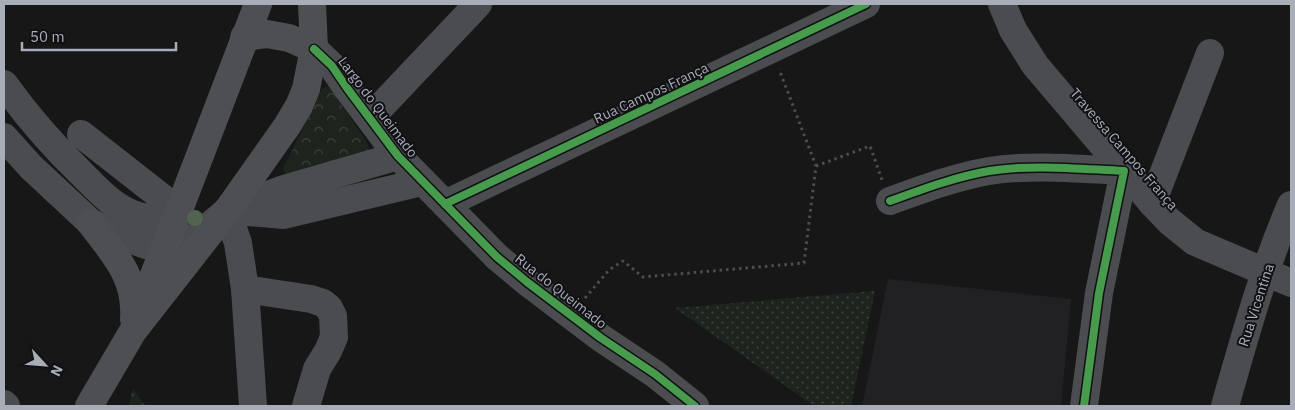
<svg xmlns="http://www.w3.org/2000/svg" width="1295" height="410" font-family="'IBM Plex Sans',sans-serif">
  <defs>
    <pattern id="grass-dots" width="8" height="8" patternUnits="userSpaceOnUse" patternTransform="scale(1.25)"><rect width="8" height="8" fill="#1d241e"/><path d="M2 2h.1M6 6h.1" fill="none" stroke="#3b413d" stroke-width="1.8" stroke-linecap="round"/></pattern>
    <pattern id="forest-firs" width="22" height="20" patternUnits="userSpaceOnUse" patternTransform="scale(1.25)"><rect width="22" height="20" fill="#1d241e"/><path d="M5 1l3.5 6h-7zM16 11l3.5 6h-7z" fill="#3b413d"/></pattern>
    <pattern id="park-crowns" width="20" height="18" patternUnits="userSpaceOnUse" patternTransform="scale(1.25)"><rect width="20" height="18" fill="#1d241e"/><path d="M2 6a3 3 0 1 1 6 0M12 15a3 3 0 1 1 6 0" fill="none" stroke="#3b413d"/></pattern>
  </defs>
  <rect width="100%" height="100%" fill="#171717"/>
  <polygon fill="#212123" points="888,279 1071,299 1061,406 862,406"/>
  <polygon fill="url(#grass-dots)" points="875,291 851,406 814,406 675,308"/>
  <polygon fill="url(#forest-firs)" points="133,389 145,406 129,406"/>
  <polygon fill="url(#park-crowns)" points="325,87 329,87 367,142 369,148 366,155 286,175 283,169 322,89"/>
  <g fill="none" stroke-linecap="round" stroke-linejoin="round">
    <g stroke="#4d4e52" stroke-width="3" stroke-dasharray="2.5 4" stroke-linecap="butt">
      <polyline points="816,166 870,146 882,180"/>
      <polyline points="585,298 609,270 623,261 643,277 804,263 816,166 779,69"/>
    </g>
    <g stroke="#4b4c50" stroke-width="28">
      <polyline points="1002,4 1013,30 1035,65 1152,203 1169,221 1195,242 1291,283"/>
      <polyline points="314,49 332,66 347,88 398,156 497,257 527,282 601,338 655,374 695,406"/>
      <path d="M4,84C27,116 52,145 81,173C99,191 116,211 142,217C156,220 166,217 178,210L81,134"/>
      <polyline points="370,118 478,4"/>
      <polyline points="4,137 31,167 90,222 112,233 146,245 166,246 185,243 200,234 227,211 281,190 398,156"/>
      <path d="M890,201C923,189 955,177 989,171C1033,164 1080,169 1124,171L1099,293L1084,406"/>
      <polyline points="1152,203 1210,53"/>
      <polyline points="445,204 866,4"/>
      <polyline points="227,211 238,243 245,289 253,406"/>
      <polyline points="236,211 284,215 422,182"/>
      <polyline points="245,289 311,299 323,303 329,308 333,316 334,337 328,351 317,369 306,406"/>
      <polyline points="4,404 6,406"/>
      <path d="M1225,406C1244,339 1263,270 1291,205"/>
    </g>
    <g stroke="#4d4f52" stroke-width="28">
      <polyline points="244,37 267,34 289,38 314,49"/>
      <path d="M90,222C114,254 137,277 134,319"/>
      <polyline points="144,301 258,4"/>
      <polyline points="89,406 133,331 227,211 287,126 299,106 306,89 314,49 312,4"/>
    </g>
    <defs>
      <g id="cycleway">
        <polyline points="314,49 332,66 347,88 398,156 497,257 527,282 601,338 655,374 695,406"/>
        <path d="M890,201C923,189 955,177 989,171C1033,164 1080,169 1124,171L1099,293L1084,406"/>
        <polyline points="445,204 866,4"/>
      </g>
    </defs>
    <use href="#cycleway" stroke="#111113" stroke-width="11"/>
    <use href="#cycleway" stroke="#469c4c" stroke-width="8"/>
  </g>
  <circle fill="#506451" cx="195" cy="218" r="8"/>
  <g text-anchor="middle" stroke-width="4" stroke-linejoin="round" paint-order="stroke">
    <g font-size="14" fill="#a8adb8" stroke="#111113">
      <text transform="translate(651 93) rotate(-25)" y="5">Rua Campos França</text>
      <text transform="translate(378 107) rotate(53)" y="5">Largo do Queimado</text>
      <text transform="translate(1124 149) rotate(49)" y="5">Travessa Campos França</text>
      <text transform="translate(561 291) rotate(38)" y="5">Rua do Queimado</text>
      <text transform="translate(1256 305) rotate(-72)" y="5">Rua Vicentina</text>
    </g>
  </g>
  <rect width="1295" height="410" fill="none" stroke="#a8adb8" stroke-width="10"/>
  <g transform="translate(45 365) rotate(116)" stroke="#111113" stroke-width="4" paint-order="stroke">
  <path d="M0-4L9 19L0 12L-9 19Z" fill="#a8adb8"/>
  <text y="-8" font-size="14" font-weight="bold" text-anchor="middle" fill="#a8adb8">N</text>
  </g>
  <path d="M22 42v8h154v-8" fill="none" stroke="#a8adb8" stroke-width="2.5"/>
  <text x="30" y="42" font-size="15" fill="#a8adb8" stroke="#111113" stroke-width="4" paint-order="stroke">50 m</text>
</svg>
